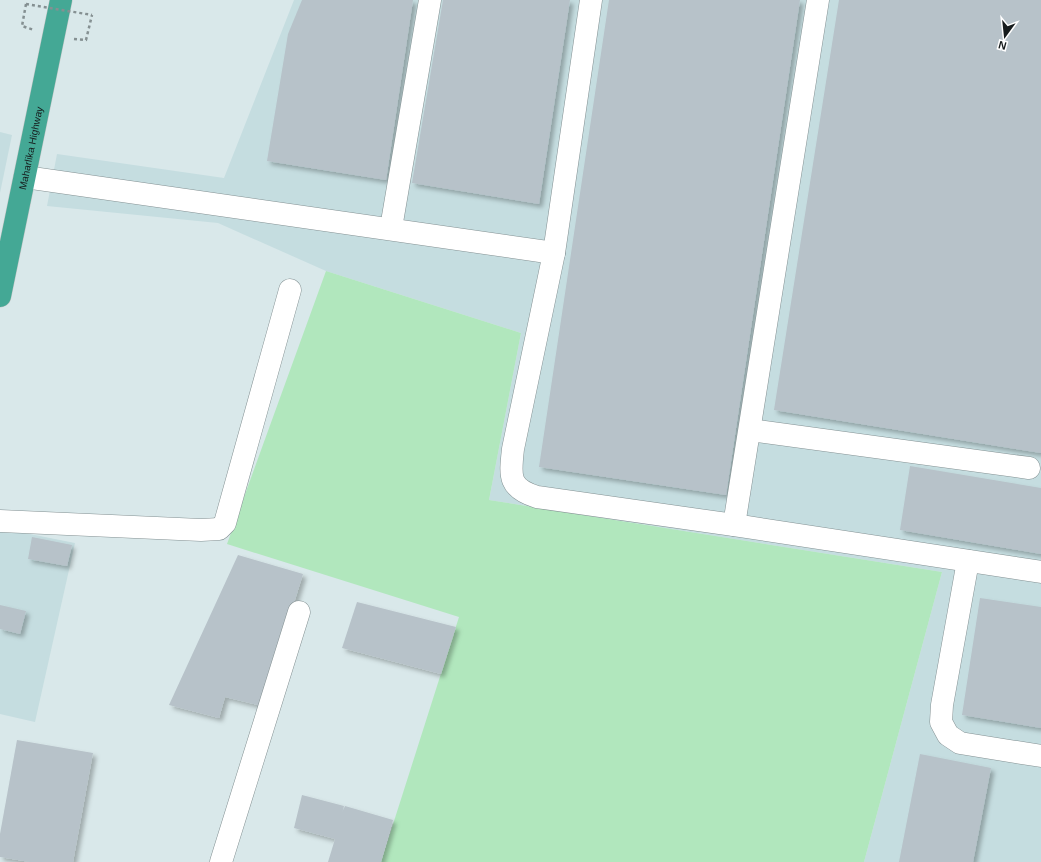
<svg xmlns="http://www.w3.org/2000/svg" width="1041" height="862" font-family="Arial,sans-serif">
  <defs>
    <filter id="shadow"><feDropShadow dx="3.5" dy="3.5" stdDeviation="2" flood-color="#0004"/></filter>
  </defs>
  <rect width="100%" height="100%" fill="#d9e8ea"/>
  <g fill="#c5dde0">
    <polygon points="294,0 1041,0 1041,862 864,862 942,572 489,500 521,333 326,271 218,223 47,206 57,154 224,178"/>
    <polygon points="0,132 12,135 0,193"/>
    <polygon points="0,528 75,543 35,722 0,714"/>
  </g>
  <polygon fill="#b1e7bd" points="326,271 521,333 489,500 942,572 864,862 381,862 459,617 227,544"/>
  <g fill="#b7c2c9" filter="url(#shadow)">
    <polygon points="302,0 413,0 386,180 267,161 288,34"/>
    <polygon points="443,0 570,0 539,204 412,183"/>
    <polygon points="609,0 800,0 726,495 539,467"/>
    <polygon points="839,0 1041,0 1041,453 774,410"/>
    <polygon points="910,466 1041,488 1041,554 900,530"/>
    <polygon points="32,537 72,545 67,566 28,559"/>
    <polygon points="238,555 303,574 262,706 225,697 219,718 169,705"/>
    <polygon points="980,598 1041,607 1041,728 962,715"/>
    <polygon points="357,602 456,627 441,674 342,648"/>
    <polygon points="0,605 26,611 20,634 0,629"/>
    <polygon points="17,740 93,753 73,862 30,862 0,857 0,834"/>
    <polygon points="920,754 991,768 973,862 899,862"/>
    <polygon points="302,795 344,806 342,813 345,806 393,820 381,862 328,862 335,839 294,828"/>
  </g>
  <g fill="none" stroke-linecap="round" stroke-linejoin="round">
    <defs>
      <g id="minor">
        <path d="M591,0L554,253L513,449C510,476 508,488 537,497L734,525L1041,572"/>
        <polyline points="25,177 554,253"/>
        <polyline points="391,228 430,0"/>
        <polyline points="750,430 1029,468"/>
        <polyline points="0,521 201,530 219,529 225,523 290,290"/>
        <polyline points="734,525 818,0"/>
        <polyline points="968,561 942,705 941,722 948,735 960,743 1041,756"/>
        <polyline points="221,862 299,612"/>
      </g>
      <g id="highway">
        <path id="s1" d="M0,296L61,0"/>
      </g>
    </defs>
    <use href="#minor" stroke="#849193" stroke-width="23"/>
    <use href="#highway" stroke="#c2c4c4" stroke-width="23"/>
    <g stroke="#859092" stroke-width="2.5" stroke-dasharray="3 3" stroke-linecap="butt">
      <polyline points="26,4 22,26 34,30"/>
      <polyline points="74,39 86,40 92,15"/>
    </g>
    <use href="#minor" stroke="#fff" stroke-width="22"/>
    <use href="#highway" stroke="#44a895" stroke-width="22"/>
    <polyline stroke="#859092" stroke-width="2.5" stroke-dasharray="3 3" stroke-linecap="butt" points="26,4 92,15"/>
  </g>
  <g text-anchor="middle" stroke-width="3.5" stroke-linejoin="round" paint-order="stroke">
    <g font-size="10" fill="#161b1c" stroke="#fff">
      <text dy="4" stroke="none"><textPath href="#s1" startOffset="151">Maharlika Highway</textPath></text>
    </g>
  </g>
  <g transform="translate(1005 36) rotate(195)" stroke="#ffffff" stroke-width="3" paint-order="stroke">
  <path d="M0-3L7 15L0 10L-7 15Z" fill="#161b1c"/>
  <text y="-6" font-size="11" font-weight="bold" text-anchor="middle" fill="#161b1c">N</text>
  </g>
</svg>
